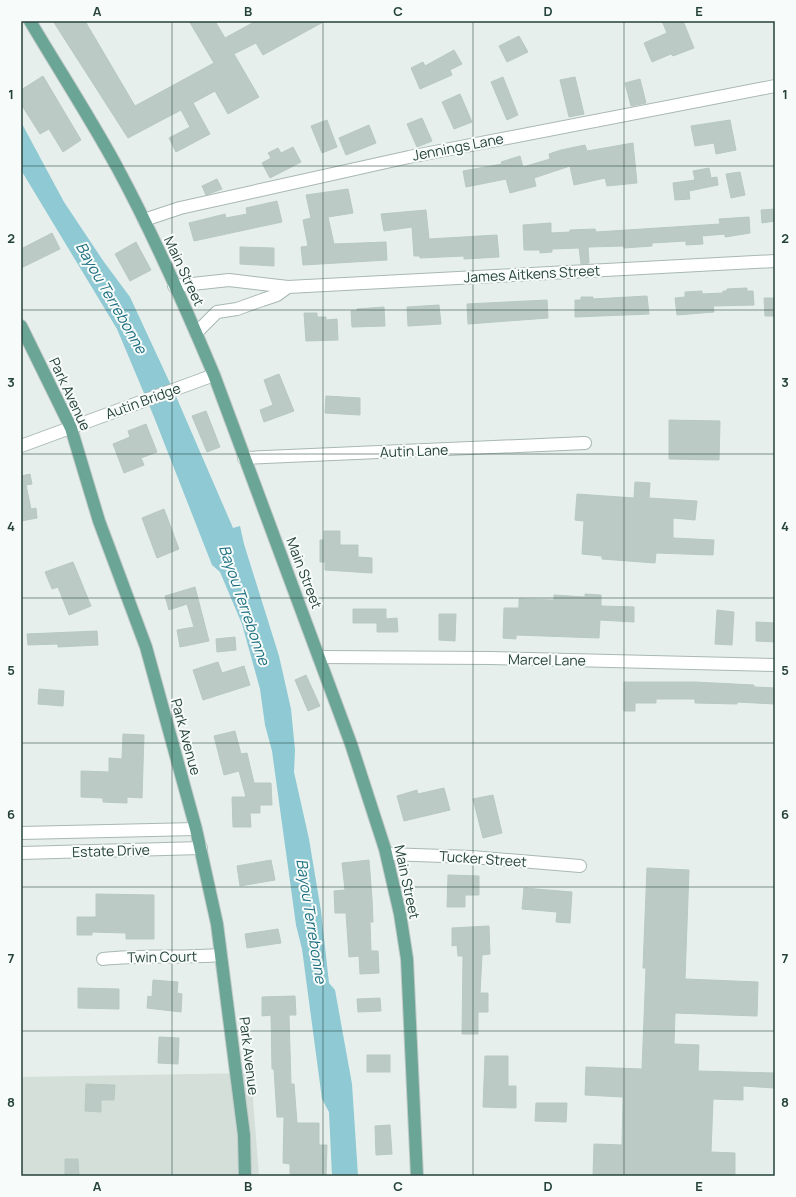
<svg xmlns="http://www.w3.org/2000/svg" width="796" height="1197" font-family="Manrope,sans-serif">
  <rect width="100%" height="100%" fill="#e6efeb"/>
  <polygon fill="#d4dfda" points="251,1073 259,1176 21,1176 21,1077"/>
  <polygon fill="#8ec9d4" points="21,122 64,202 104,262 130,297 175,394 233,528 240,526 244,544 279,656 291,709 295,750 294,772 309,839 321,911 329,983 335,990 352,1084 358,1176 332,1176 329,1112 322,1099 302,949 296,925 272,751 265,725 260,689 242,624 220,572 212,565 154,417 117,329 21,170"/>
  <g fill="#bbcac4" stroke="#b8c9c2">
    <polygon points="53,21 85,21 135,106 214,63 189,21 215,21 225,38 256,21 325,21 263,55 256,43 234,54 259,97 228,114 215,91 193,103 210,134 176,152 169,138 190,127 181,110 128,138"/>
    <polygon points="662,21 683,21 694,48 673,56 671,54 652,62 644,43 667,33"/>
    <polygon points="519,36 528,52 507,62 499,46"/>
    <polygon points="454,50 462,64 450,70 452,75 420,89 411,68 423,62 425,66"/>
    <polygon points="43,76 81,140 63,152 49,129 40,134 21,104 21,90"/>
    <polygon points="503,77 518,115 507,120 491,82"/>
    <polygon points="575,77 584,114 569,117 560,80"/>
    <polygon points="640,79 646,103 631,106 625,83"/>
    <polygon points="460,94 472,122 454,129 442,102"/>
    <polygon points="422,118 432,141 417,147 407,124"/>
    <polygon points="327,120 337,147 322,153 311,126"/>
    <polygon points="730,120 736,150 716,154 714,143 695,146 691,126"/>
    <polygon points="369,125 376,143 346,155 339,138"/>
    <polygon points="633,143 637,183 607,186 605,178 574,185 570,166 534,178 536,186 510,193 506,179 466,187 463,171 502,164 501,162 520,156 523,167 550,159 549,154 561,150 585,145 587,151"/>
    <polygon points="293,147 301,162 270,178 262,163 271,158 268,153 278,148 281,153"/>
    <polygon points="709,168 711,178 717,177 718,185 689,191 690,199 675,200 673,183 695,180 693,171"/>
    <polygon points="740,172 745,195 731,198 726,174"/>
    <polygon points="217,179 222,189 206,195 202,186"/>
    <polygon points="348,189 353,213 328,217 334,244 386,242 387,260 303,265 301,247 308,246 303,220 311,218 306,195"/>
    <polygon points="277,201 282,222 194,241 189,223 225,214 226,218 247,214 246,208"/>
    <polygon points="775,209 775,221 762,223 761,210"/>
    <polygon points="426,210 429,239 497,235 499,257 464,259 464,256 420,258 420,256 414,256 412,227 384,231 381,214"/>
    <polygon points="749,217 750,233 725,237 725,234 702,236 703,244 686,245 686,241 652,243 652,246 624,248 624,246 588,247 589,263 581,264 579,248 552,249 552,252 540,253 540,250 524,250 523,225 551,223 551,233 570,232 570,230 595,229 596,232 720,224 719,219"/>
    <polygon points="52,233 60,249 21,268 21,249"/>
    <polygon points="136,242 151,270 130,281 115,254"/>
    <polygon points="240,247 274,248 274,266 240,264"/>
    <polygon points="747,288 747,291 753,291 754,305 713,306 714,312 677,315 675,298 685,297 685,292 702,291 702,294 723,293 723,291 727,291 727,289"/>
    <polygon points="647,296 649,314 575,317 575,300 581,300 581,297 593,297 593,299"/>
    <polygon points="764,298 775,298 775,316 765,316"/>
    <polygon points="547,300 548,318 468,324 467,304"/>
    <polygon points="439,305 441,324 408,326 407,307"/>
    <polygon points="384,307 385,326 352,327 351,311 357,311 357,309"/>
    <polygon points="304,313 317,313 317,317 326,317 326,320 337,319 338,340 306,341"/>
    <polygon points="279,374 294,411 264,422 260,410 273,405 264,380"/>
    <polygon points="326,396 360,398 360,415 325,413"/>
    <polygon points="206,411 220,447 207,452 192,416"/>
    <polygon points="669,420 720,421 719,460 669,459"/>
    <polygon points="146,424 157,452 141,458 144,465 124,473 113,444 130,437 128,431"/>
    <polygon points="30,474 32,484 26,485 31,509 36,508 37,518 21,521 21,476"/>
    <polygon points="635,482 650,483 649,498 697,501 695,520 673,518 673,538 714,540 713,555 656,553 655,563 602,559 602,556 582,554 584,521 575,520 577,494 634,498"/>
    <polygon points="164,509 179,549 157,558 142,518"/>
    <polygon points="324,531 340,531 340,545 358,545 358,557 372,558 372,573 325,570 325,562 320,562 320,540 324,540"/>
    <polygon points="73,562 91,606 69,615 58,587 52,589 45,572"/>
    <polygon points="195,587 209,641 180,647 177,630 194,627 187,604 169,610 165,596"/>
    <polygon points="585,594 601,595 601,606 634,607 634,622 600,620 599,638 516,635 516,639 503,638 504,608 519,608 519,599 554,600 554,595 585,597"/>
    <polygon points="353,609 386,609 386,619 397,618 398,632 377,632 377,623 353,623"/>
    <polygon points="717,610 734,612 732,645 715,644"/>
    <polygon points="439,614 456,614 455,641 439,640"/>
    <polygon points="756,622 775,623 775,642 756,641"/>
    <polygon points="97,631 98,645 58,647 58,644 28,645 27,634"/>
    <polygon points="235,637 236,650 217,652 216,639"/>
    <polygon points="218,662 222,673 244,666 250,685 203,700 193,670"/>
    <polygon points="306,675 320,706 308,711 295,680"/>
    <polygon points="624,682 694,682 754,685 754,687 775,688 775,704 737,702 737,704 695,703 695,699 656,699 656,703 635,703 635,711 624,711"/>
    <polygon points="39,689 64,691 63,706 38,704"/>
    <polygon points="235,731 241,754 247,753 254,783 271,783 272,805 260,805 260,813 250,813 251,827 233,827 232,797 246,797 239,771 224,775 214,736"/>
    <polygon points="123,734 144,735 142,798 127,797 127,803 103,802 103,798 81,797 81,771 109,772 109,758 122,759"/>
    <polygon points="444,788 450,810 404,821 397,796 417,790 418,794"/>
    <polygon points="493,795 502,833 483,838 473,799"/>
    <polygon points="271,860 275,880 240,886 237,866"/>
    <polygon points="369,860 372,899 373,922 370,922 371,951 378,951 379,973 360,974 359,956 349,957 346,913 335,913 334,891 345,890 342,863"/>
    <polygon points="647,868 689,870 685,979 758,982 757,1016 675,1013 674,1044 699,1045 698,1071 775,1073 775,1088 743,1086 743,1100 713,1099 711,1152 735,1153 735,1176 593,1176 594,1144 622,1145 623,1097 585,1095 586,1067 642,1069 646,968 643,968"/>
    <polygon points="448,875 479,876 479,895 465,895 465,907 447,907"/>
    <polygon points="524,888 572,892 570,923 556,922 557,912 522,909"/>
    <polygon points="96,894 154,895 154,939 126,939 126,933 92,932 92,935 77,935 77,917 96,917"/>
    <polygon points="489,926 490,954 482,955 480,993 488,993 488,1012 478,1012 478,1034 462,1034 463,956 458,956 457,945 452,946 452,928"/>
    <polygon points="278,929 281,943 247,948 245,934"/>
    <polygon points="153,980 178,982 177,993 182,994 181,1012 147,1008 148,996 152,997"/>
    <polygon points="78,988 119,989 119,1009 78,1008"/>
    <polygon points="295,996 296,1015 289,1015 291,1084 294,1084 297,1123 319,1123 319,1145 327,1145 326,1176 290,1176 290,1164 283,1163 284,1117 277,1117 274,1069 272,1069 271,1015 262,1016 262,997"/>
    <polygon points="380,998 381,1011 358,1012 357,999"/>
    <polygon points="159,1037 179,1038 178,1064 158,1063"/>
    <rect x="367" y="1055" width="23" height="17"/>
    <polygon points="485,1056 508,1056 508,1086 516,1086 516,1108 483,1107"/>
    <polygon points="86,1084 115,1085 114,1100 101,1100 101,1112 85,1111"/>
    <polygon points="536,1103 567,1103 566,1122 535,1121"/>
    <polygon points="390,1125 392,1154 376,1155 375,1126"/>
    <polygon points="65,1159 78,1159 79,1176 65,1176"/>
  </g>
  <g fill="none" stroke-linecap="round" stroke-linejoin="round">
    <defs>
      <g id="street">
        <polyline points="144,220 180,208 409,157 775,86"/>
        <polyline points="174,286 229,280 288,287 775,261"/>
        <polyline points="196,333 217,312 237,309 262,300 277,295 288,287"/>
        <polyline points="21,446 214,375"/>
        <polyline points="244,458 585,443"/>
        <polyline points="319,657 491,658 775,665"/>
        <polyline points="21,833 196,829"/>
        <polyline points="21,853 201,848"/>
        <polyline points="387,854 472,857 580,866"/>
        <path d="M103,959C142,955 181,958 221,955"/>
      </g>
      <g id="primary">
        <path d="M30,21C59,70 91,119 118,169C154,236 185,306 214,375L351,744L385,849L400,914L407,959L417,1176"/>
        <polyline points="21,326 71,428 99,521 146,647 196,829 217,924 244,1135 245,1176"/>
      </g>
    </defs>
    <use href="#street" stroke="#a8b8b2" stroke-width="14"/>
    <use href="#primary" stroke="#c2cac8" stroke-width="14"/>
    <use href="#street" stroke="#fff" stroke-width="12"/>
    <use href="#primary" stroke="#6aa596" stroke-width="12"/>
  </g>
  <path fill="none" stroke="#24423a" stroke-width="1" stroke-opacity="0.55" d="M172,21V1176M323,21V1176M473,21V1176M624,21V1176M21,166H775M21,310H775M21,454H775M21,598H775M21,743H775M21,887H775M21,1031H775"/>
  <g text-anchor="middle" stroke-width="4" stroke-linejoin="round" paint-order="stroke">
    <g font-size="14" fill="#24423a" stroke="#f7fbf9">
      <text transform="translate(458 147) rotate(-11)" y="5">Jennings Lane</text>
      <text transform="translate(184 271) rotate(65)" y="5">Main Street</text>
      <text transform="translate(532 274) rotate(-3)" y="5">James Aitkens Street</text>
      <text transform="translate(70 394) rotate(65)" y="5">Park Avenue</text>
      <text transform="translate(143 401) rotate(-20)" y="5">Autin Bridge</text>
      <text transform="translate(414 451) rotate(-2)" y="5">Autin Lane</text>
      <text transform="translate(304 573) rotate(69)" y="5">Main Street</text>
      <text transform="translate(547 660) rotate(1)" y="5">Marcel Lane</text>
      <text transform="translate(186 737) rotate(75)" y="5">Park Avenue</text>
      <text transform="translate(111 851) rotate(-2)" y="5">Estate Drive</text>
      <text transform="translate(483 859) rotate(4)" y="5">Tucker Street</text>
      <text transform="translate(407 882) rotate(78)" y="5">Main Street</text>
      <text transform="translate(162 957) rotate(-1)" y="5">Twin Court</text>
      <text transform="translate(249 1056) rotate(83)" y="5">Park Avenue</text>
    </g>
    <g font-size="15" font-style="italic" fill="#1c6f80" stroke="#f7fbf9">
      <text transform="translate(111 298) rotate(60)" y="5">Bayou Terrebonne</text>
      <text transform="translate(244 605) rotate(71)" y="5">Bayou Terrebonne</text>
      <text transform="translate(311 921) rotate(81)" y="5">Bayou Terrebonne</text>
    </g>
  </g>
  <rect width="796" height="1197" fill="none" stroke="#f7fbf9" stroke-width="44"/>
  <rect x="22" y="22" width="752" height="1153" fill="none" stroke="#24423a" stroke-width="1.5"/>
  <g font-size="13" text-anchor="middle" font-weight="bold" fill="#24423a">
    <text x="97" y="16">A</text>
    <text x="248" y="16">B</text>
    <text x="398" y="16">C</text>
    <text x="548" y="16">D</text>
    <text x="699" y="16">E</text>
    <text x="11" y="99">1</text>
    <text x="785" y="99">1</text>
    <text x="11" y="243">2</text>
    <text x="785" y="243">2</text>
    <text x="11" y="387">3</text>
    <text x="785" y="387">3</text>
    <text x="11" y="531">4</text>
    <text x="785" y="531">4</text>
    <text x="11" y="675">5</text>
    <text x="785" y="675">5</text>
    <text x="11" y="819">6</text>
    <text x="785" y="819">6</text>
    <text x="11" y="963">7</text>
    <text x="785" y="963">7</text>
    <text x="11" y="1107">8</text>
    <text x="785" y="1107">8</text>
    <text x="97" y="1191">A</text>
    <text x="248" y="1191">B</text>
    <text x="398" y="1191">C</text>
    <text x="548" y="1191">D</text>
    <text x="699" y="1191">E</text>
  </g>
</svg>
